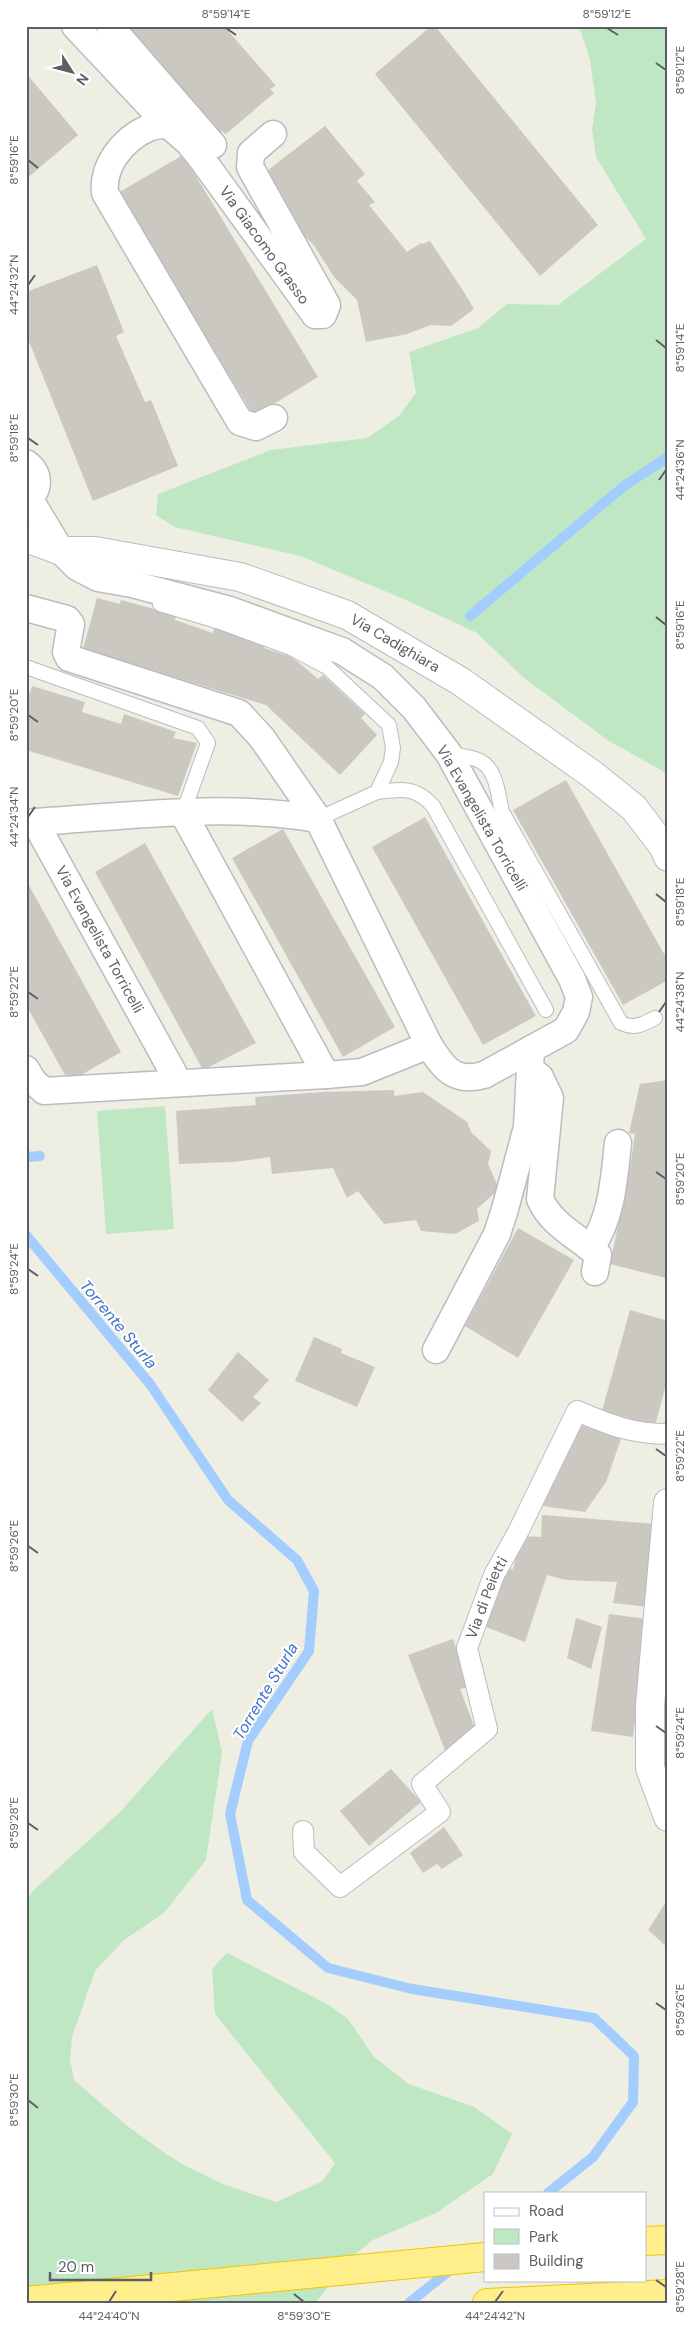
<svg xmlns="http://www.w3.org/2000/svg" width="694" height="2329" font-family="'DM Sans',sans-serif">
  <rect width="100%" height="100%" fill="#efeee3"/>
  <g fill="#bfe7c4">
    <polygon points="579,26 668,26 668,776 661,770 609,741 524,678 477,633 404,599 300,556 175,527 156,515 158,494 271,450 367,438 399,416 416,393 409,352 478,328 507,304 558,305 646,239 596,157 592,129 596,103 590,60"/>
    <polygon points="165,1106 174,1229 106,1234 97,1111"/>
    <polygon points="212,1709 222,1752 206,1860 164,1913 124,1940 95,1971 72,2037 70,2059 74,2080 126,2125 165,2153 184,2165 223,2184 276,2202 323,2181 335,2163 215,2014 212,1969 227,1953 329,2005 348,2019 374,2057 409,2084 474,2107 512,2134 493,2174 436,2213 373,2240 355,2254 315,2303 26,2303 26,1902 34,1890 120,1812"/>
  </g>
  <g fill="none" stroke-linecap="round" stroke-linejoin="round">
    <g stroke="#a3ccff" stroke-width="10">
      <polyline points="470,616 624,486 668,457"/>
      <polyline points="26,1157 40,1156"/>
      <polyline points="26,1235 150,1384 228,1500 297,1560 314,1591 309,1651 248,1741 230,1814 247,1900 328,1968 412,1989 594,2018 634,2056 633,2102 593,2157 548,2193"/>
      <polyline points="409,2303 455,2266"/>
    </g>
  </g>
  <g fill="#cac8c0">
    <polygon points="125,26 224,26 276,86 270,89 274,93 226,134 222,131 219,136"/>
    <polygon points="431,26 435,26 598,225 540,276 375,74"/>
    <polygon points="26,73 78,135 26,179"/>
    <polygon points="325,126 365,174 357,181 375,202 369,205 407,252 421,243 422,244 430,241 464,292 474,309 451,326 431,325 407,334 366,342 357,300 334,277 313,244 301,233 263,174"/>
    <polygon points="183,155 318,377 254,416 118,193"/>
    <polygon points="97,265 124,332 116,336 145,402 151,400 178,466 93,501 26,334 26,292"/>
    <polygon points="97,598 120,604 121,600 176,615 175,620 213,633 214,628 265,643 264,648 292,657 318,679 323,675 365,714 361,718 377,735 340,775 266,705 83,649"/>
    <polygon points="32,686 85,702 82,712 121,724 124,714 176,732 173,738 197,743 178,796 26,750 26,693 30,693"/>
    <polygon points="566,780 668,961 668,980 623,1005 513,810"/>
    <polygon points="425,817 536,1016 483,1045 372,847"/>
    <polygon points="283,829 395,1027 343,1057 232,858"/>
    <polygon points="145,843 256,1043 203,1070 95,872"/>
    <polygon points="26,880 121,1052 69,1082 26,1005"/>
    <polygon points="668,1080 668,1272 666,1278 610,1264 630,1168 635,1134 629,1133 640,1084"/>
    <polygon points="394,1090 394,1096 423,1092 467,1122 471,1132 491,1151 488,1164 499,1189 477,1209 479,1221 455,1234 421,1231 416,1220 384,1224 358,1191 347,1198 333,1168 272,1174 270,1157 233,1162 179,1164 176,1111 256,1105 255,1097 323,1092"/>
    <polygon points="518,1228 574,1260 518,1358 465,1326"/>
    <polygon points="630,1310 668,1321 668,1377 655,1426 602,1411"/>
    <polygon points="314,1337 342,1349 341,1353 375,1367 357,1407 295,1381"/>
    <polygon points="238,1352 269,1380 253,1397 261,1403 242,1422 208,1390"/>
    <polygon points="580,1421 621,1439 606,1482 585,1512 543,1506"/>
    <polygon points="542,1515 657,1524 649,1607 613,1603 617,1582 566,1580 547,1575 525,1642 478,1624 501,1570 513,1569 522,1536 541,1537"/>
    <polygon points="609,1614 647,1619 633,1737 591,1731"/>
    <polygon points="576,1618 602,1627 591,1669 567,1658"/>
    <polygon points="453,1639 469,1687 460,1689 478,1736 446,1753 408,1655"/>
    <polygon points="661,1708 668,1708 668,1751 665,1745"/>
    <polygon points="391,1769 421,1802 369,1846 340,1811"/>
    <polygon points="444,1827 463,1855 442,1869 437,1864 423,1873 410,1853"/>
    <polygon points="668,1899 668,1948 648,1930"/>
  </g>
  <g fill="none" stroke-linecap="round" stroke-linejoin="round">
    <defs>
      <g id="service">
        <polyline points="160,604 220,622 291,648 327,667 389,725 393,748 391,762 377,792 318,819"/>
        <polyline points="26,667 198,728 208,743 183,813"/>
        <path d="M449,754C458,756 471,756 480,761C497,769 498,796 502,812L621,1023C634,1029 642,1025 655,1018"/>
        <path d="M377,792C401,789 415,786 433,806L546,1010"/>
      </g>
      <g id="pedestrian">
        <path id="s1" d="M303,1831L304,1852L340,1887L440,1812L422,1784L487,1729L467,1648L494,1575L517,1534L577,1411C610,1425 632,1434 668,1434"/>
      </g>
      <g id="minor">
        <path d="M75,26L167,124C161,125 153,126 148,128C122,140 102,166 105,193L240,422L256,427L274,418"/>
        <polyline points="110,26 213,145"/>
        <path id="s2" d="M167,124L188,142L204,162L315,315H323L327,305L250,167L251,153L273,134"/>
        <path d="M26,463C40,473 41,490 26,500"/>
        <polyline points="26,608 67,619 71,624 66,652 69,658 239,713 262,738 318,819"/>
        <polyline points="183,813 326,1075"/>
        <path id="s3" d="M35,822L179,1083"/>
        <path d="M26,825L35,822C129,816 225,803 318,819L429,1045C444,1069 454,1083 484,1075L566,1030L576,1012L579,997L572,979L449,754L414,708L383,677L342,651L230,610L132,584L98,578L77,567L61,551L29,498"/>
        <polyline points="26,1069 33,1081 44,1091 326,1075 362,1072 429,1045"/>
        <path d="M530,1070L540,1077L550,1098L540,1199C552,1226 578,1236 598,1255L595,1272"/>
        <path d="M591,1248C612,1217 614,1180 618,1143"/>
        <polyline points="436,1350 497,1234 505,1209 527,1127 531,1049"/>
      </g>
      <g id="tertiary">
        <path id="s4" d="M26,538L61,551H95L240,577L347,615L460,681L593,775L634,808L663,846L668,857"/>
        <polyline points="668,1503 650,1705 650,1768 668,1817"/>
      </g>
      <g id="motorway">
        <polyline points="645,2241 668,2240"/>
        <polyline points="26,2301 485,2257"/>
        <polyline points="487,2303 668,2294"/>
      </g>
    </defs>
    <use href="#service" stroke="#bbbcc3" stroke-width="16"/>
    <use href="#pedestrian" stroke="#bbbcc3" stroke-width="22"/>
    <use href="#minor" stroke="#bbbcc3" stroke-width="29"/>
    <use href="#tertiary" stroke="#bbbcc3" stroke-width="30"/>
    <use href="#motorway" stroke="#f2c400" stroke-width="30"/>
    <use href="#service" stroke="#fff" stroke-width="14"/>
    <use href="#pedestrian" stroke="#fff" stroke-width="20"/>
    <use href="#minor" stroke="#fff" stroke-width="26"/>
    <use href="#tertiary" stroke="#fff" stroke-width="28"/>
    <use href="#motorway" stroke="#ffef8a" stroke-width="28"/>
  </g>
  <path fill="none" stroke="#5b5e65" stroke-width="2" d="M226,28L236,35M607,28L618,35M656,63L666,70M28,160L38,168M28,285L35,275M656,340L666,348M28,438L38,445M659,480L666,470M656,617L666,625M28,715L38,722M28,817L35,807M656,894L666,902M28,992L38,999M659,1012L666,1002M656,1172L666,1179M28,1269L38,1276M656,1449L666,1456M28,1546L38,1553M656,1726L666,1733M28,1823L38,1830M656,2003L666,2010M28,2100L38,2108M656,2280L666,2287M294,2294L304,2302M109,2302L116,2291M495,2302L503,2291"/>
  <g text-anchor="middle" stroke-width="4" stroke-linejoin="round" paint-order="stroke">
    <g font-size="15" fill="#5b5e65" stroke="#fff">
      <text dy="5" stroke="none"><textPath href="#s2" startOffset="156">Via Giacomo Grasso</textPath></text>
      <text dy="5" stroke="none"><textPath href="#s4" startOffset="388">Via Cadighiara</textPath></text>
      <text transform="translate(482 818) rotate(60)" y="5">Via Evangelista Torricelli</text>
      <text dy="5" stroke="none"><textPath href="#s3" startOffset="134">Via Evangelista Torricelli</textPath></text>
      <text dy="5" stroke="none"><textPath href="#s1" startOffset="452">Via di Peietti</textPath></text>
    </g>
    <g font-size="16" font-style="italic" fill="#4072c8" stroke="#fff">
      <text transform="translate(119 1324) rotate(50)" y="6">Torrente Sturla</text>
      <text transform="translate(265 1691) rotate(-59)" y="6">Torrente Sturla</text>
    </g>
  </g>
  <rect width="694" height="2329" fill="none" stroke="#ffffff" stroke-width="55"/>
  <rect x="484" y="2192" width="162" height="90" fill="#ffffff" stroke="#bdbfc1"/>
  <rect x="494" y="2208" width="25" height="8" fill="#ffffff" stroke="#bdbfc1"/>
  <text x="529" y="2216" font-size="15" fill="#5b5e65">Road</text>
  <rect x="494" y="2229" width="25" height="15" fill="#bfe7c4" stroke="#bdbfc1"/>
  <text x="529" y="2242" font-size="15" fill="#5b5e65">Park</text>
  <rect x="494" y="2254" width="25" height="15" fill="#cac8c0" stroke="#bdbfc1"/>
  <text x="529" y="2266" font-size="15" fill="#5b5e65">Building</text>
  <g transform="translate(72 72) rotate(126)" stroke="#ffffff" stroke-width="4" paint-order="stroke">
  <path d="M0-4L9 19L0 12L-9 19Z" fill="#5b5e65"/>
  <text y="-8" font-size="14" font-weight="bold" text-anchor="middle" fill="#5b5e65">N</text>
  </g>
  <path d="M50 2272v8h101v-8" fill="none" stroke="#5b5e65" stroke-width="2.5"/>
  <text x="58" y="2272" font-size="15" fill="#5b5e65" stroke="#ffffff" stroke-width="4" paint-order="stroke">20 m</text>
  <rect x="28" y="28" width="638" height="2274" fill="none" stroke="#5b5e65" stroke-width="2"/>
  <g font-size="12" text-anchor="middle" fill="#5b5e65">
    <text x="226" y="18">8°59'14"E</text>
    <text x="607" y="18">8°59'12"E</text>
    <text transform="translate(680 70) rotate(-90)" y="4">8°59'12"E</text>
    <text transform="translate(14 160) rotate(-90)" y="4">8°59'16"E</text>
    <text transform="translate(14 285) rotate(-90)" y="4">44°24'32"N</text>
    <text transform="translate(680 348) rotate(-90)" y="4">8°59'14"E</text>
    <text transform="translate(14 438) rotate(-90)" y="4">8°59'18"E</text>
    <text transform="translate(680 470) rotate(-90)" y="4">44°24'36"N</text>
    <text transform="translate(680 625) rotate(-90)" y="4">8°59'16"E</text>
    <text transform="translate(14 715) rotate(-90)" y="4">8°59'20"E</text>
    <text transform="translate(14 817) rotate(-90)" y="4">44°24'34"N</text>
    <text transform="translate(680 902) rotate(-90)" y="4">8°59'18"E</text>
    <text transform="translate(14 992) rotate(-90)" y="4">8°59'22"E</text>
    <text transform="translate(680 1002) rotate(-90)" y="4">44°24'38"N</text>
    <text transform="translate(680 1179) rotate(-90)" y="4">8°59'20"E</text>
    <text transform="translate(14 1269) rotate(-90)" y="4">8°59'24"E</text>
    <text transform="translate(680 1456) rotate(-90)" y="4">8°59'22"E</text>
    <text transform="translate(14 1546) rotate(-90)" y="4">8°59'26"E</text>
    <text transform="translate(680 1733) rotate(-90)" y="4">8°59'24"E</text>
    <text transform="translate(14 1823) rotate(-90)" y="4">8°59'28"E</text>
    <text transform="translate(680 2010) rotate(-90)" y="4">8°59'26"E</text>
    <text transform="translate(14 2100) rotate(-90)" y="4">8°59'30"E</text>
    <text transform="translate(680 2287) rotate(-90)" y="4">8°59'28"E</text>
    <text x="109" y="2320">44°24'40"N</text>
    <text x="304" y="2320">8°59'30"E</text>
    <text x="495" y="2320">44°24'42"N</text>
  </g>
</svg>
